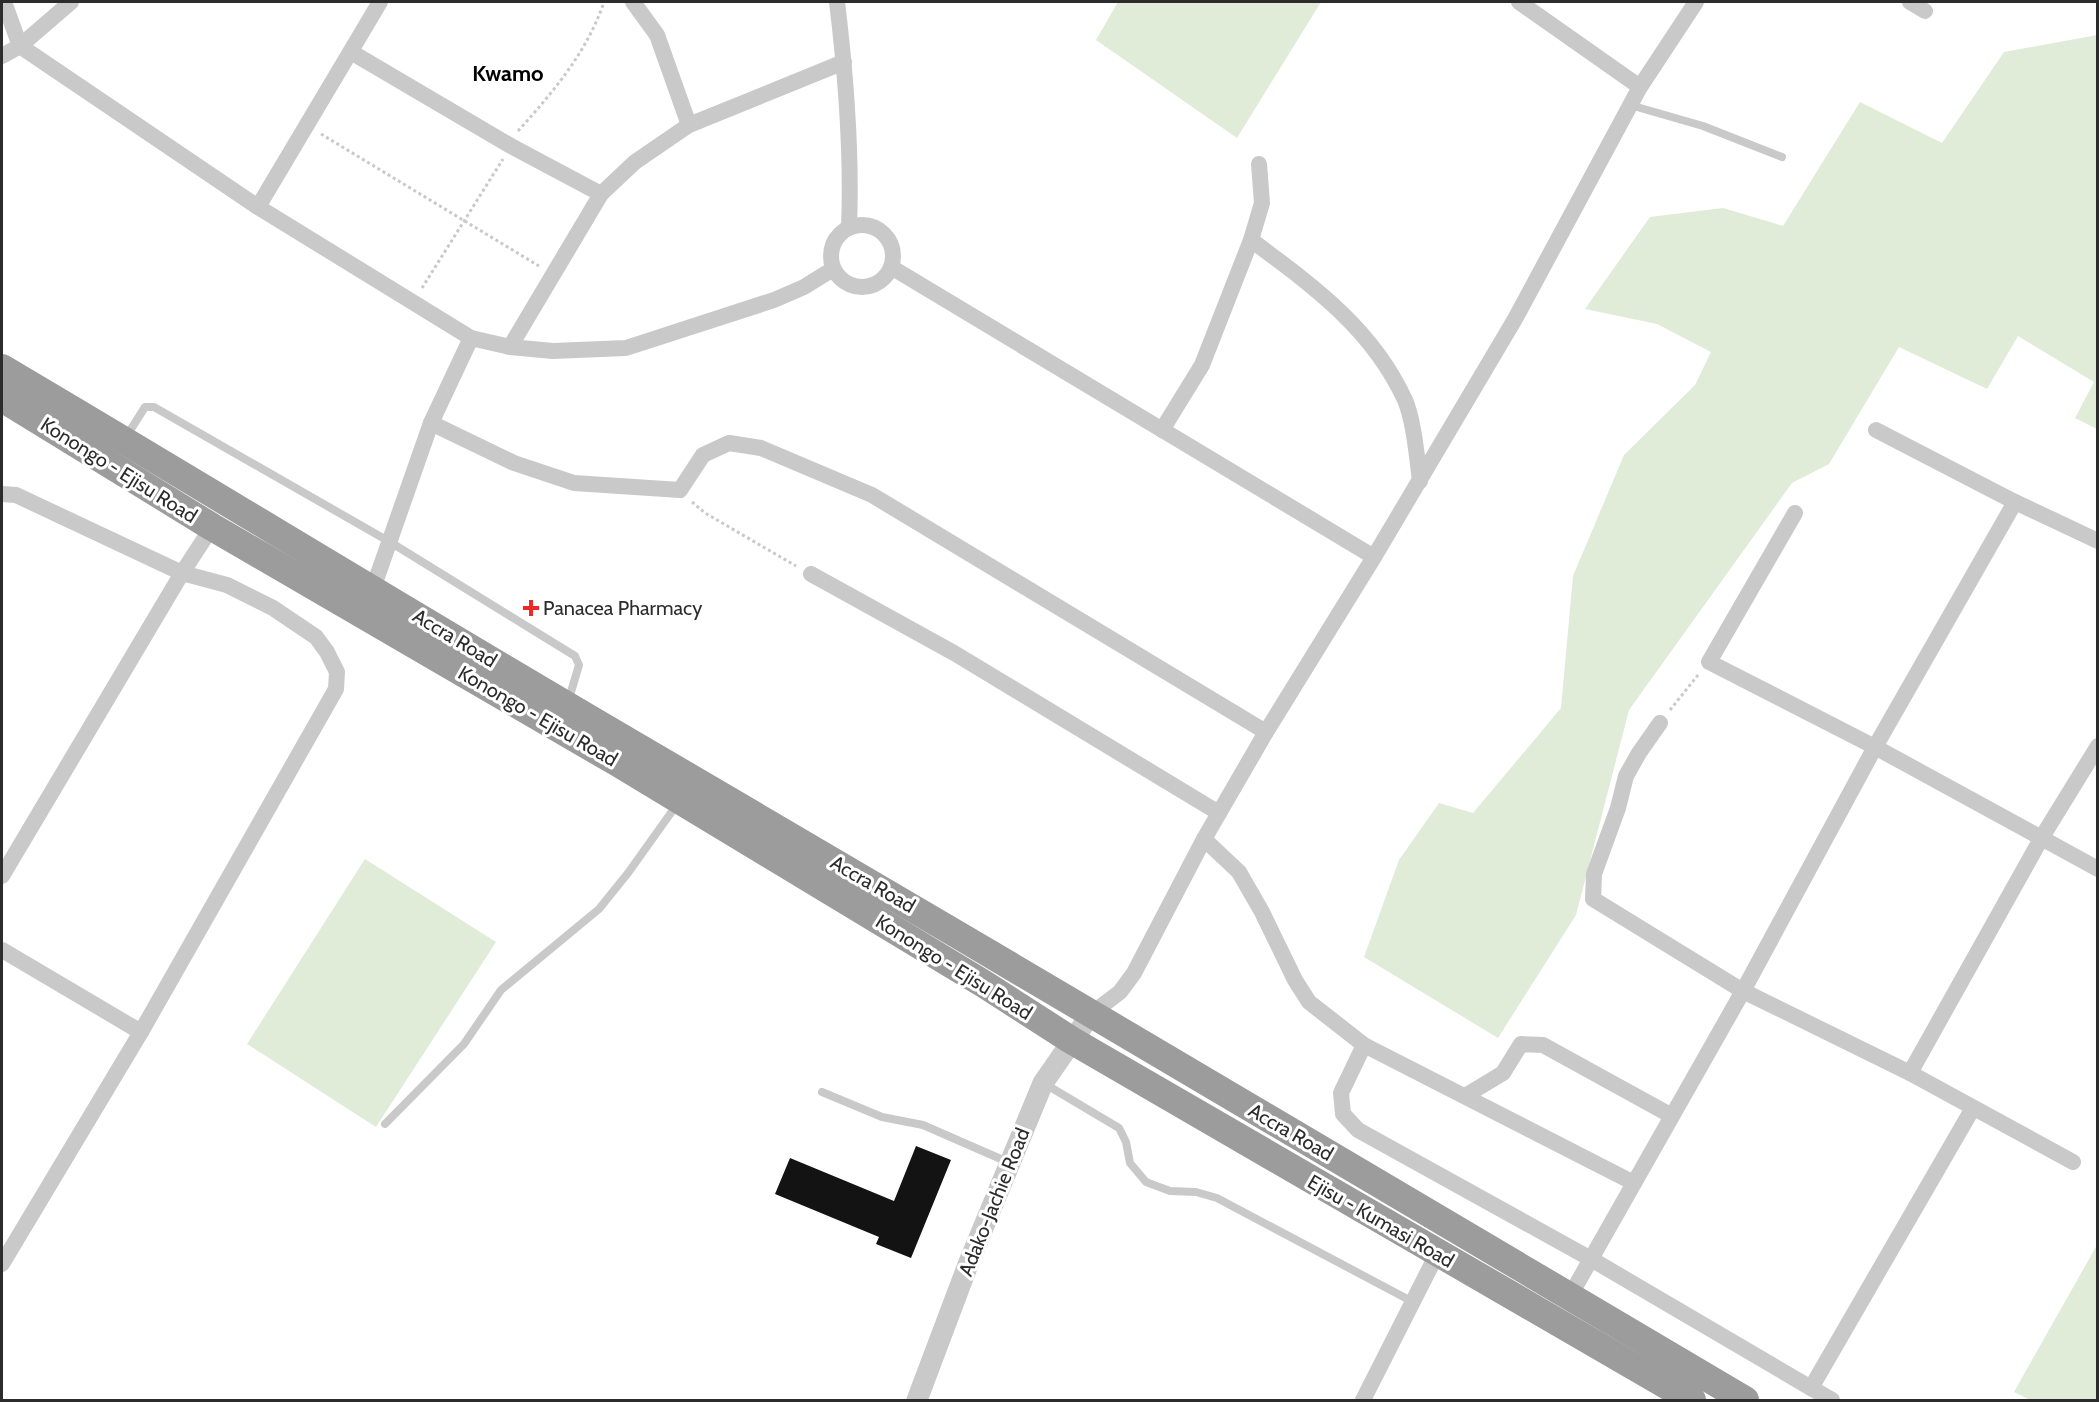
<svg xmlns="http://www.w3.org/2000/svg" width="2099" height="1402" font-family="Cabin,sans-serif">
  <rect width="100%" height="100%" fill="#fff"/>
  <g fill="#e0ebd8">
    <polygon points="1118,2 1321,2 1237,138 1096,40"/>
    <polygon points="2097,35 2097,429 2075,418 2094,382 2018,336 1987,389 1899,347 1829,464 1792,483 1629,710 1576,915 1498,1038 1364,957 1399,860 1439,803 1473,813 1561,708 1573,576 1624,455 1695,385 1711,352 1657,324 1585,309 1650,217 1723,208 1783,226 1860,102 1942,143 2004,52"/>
    <polygon points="365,859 496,942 376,1127 247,1044"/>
    <polygon points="2097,1245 2097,1400 2030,1400 2014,1392"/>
  </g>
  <polygon fill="#131313" points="916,1146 951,1160 911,1258 876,1244 879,1237 775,1194 790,1158 894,1201"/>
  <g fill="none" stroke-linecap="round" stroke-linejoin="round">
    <g stroke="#c9c9c9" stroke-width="3" stroke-dasharray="3 3" stroke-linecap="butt">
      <path d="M518,131C554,91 587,52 604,2"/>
      <polyline points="321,134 539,266"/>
      <polyline points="422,288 503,159"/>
      <polyline points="692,502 705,513 796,566"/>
      <polyline points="1670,710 1698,675"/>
    </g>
    <g stroke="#c9c9c9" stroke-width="8">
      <polyline points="1630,105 1703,126 1782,157"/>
      <polyline points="126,437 145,407 154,407 390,542 575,656 579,665 568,702"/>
      <polyline points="1045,1084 1119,1128 1126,1142 1130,1163 1146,1182 1170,1191 1196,1192 1217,1198 1413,1302"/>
      <polyline points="822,1092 882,1117 923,1125 1010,1163"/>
      <polyline points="385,1124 464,1044 501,990 599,909 628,873 678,803"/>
    </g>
    <g stroke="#c9c9c9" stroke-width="16">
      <polyline points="4,2 20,46 258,207 471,338 510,347 553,351 626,348 774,300 804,287 833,269"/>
      <polyline points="633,2 657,35 689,125"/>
      <path d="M837,2C846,76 852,152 849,227"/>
      <polyline points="1519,2 1640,87"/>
      <polyline points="1910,2 1925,11"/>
      <polyline points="351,52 511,146 601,194"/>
      <polyline points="2,56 20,46 71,2"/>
      <polyline points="258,207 380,2"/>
      <circle cx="862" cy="256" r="31"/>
      <path d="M1251,240C1313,286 1372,328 1405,400C1414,421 1417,458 1420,481"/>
      <polyline points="891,267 1374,557"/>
      <polyline points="510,347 601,194 635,162 689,125 844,62"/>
      <polyline points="431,423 514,463 574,483 680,490 703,455 729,443 761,448 872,495 1266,732"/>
      <polyline points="1162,430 1202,365 1251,240 1262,203 1259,164"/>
      <polyline points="1876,430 2015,502 2098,541"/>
      <polyline points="2,494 16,495 182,573 227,585 273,608 316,637 327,652 337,672 336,689 141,1032 2,1264"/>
      <polyline points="1795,513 1709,662 1875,747 2098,869"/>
      <polyline points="811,574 954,653 1219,813"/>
      <polyline points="370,597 431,423 471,338"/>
      <polyline points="1660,723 1639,753 1626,776 1618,808 1594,874 1593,899 1743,991 1910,1073 2073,1162"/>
      <polyline points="1204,839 1239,872 1262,912 1295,980 1309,1002 1364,1045 1634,1183"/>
      <polyline points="2,876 182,573 212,527"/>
      <polyline points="2,950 141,1032"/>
      <polyline points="1091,1014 1120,992 1134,973 1204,839 1266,732 1374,557 1515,319 1640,87 1696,2"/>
      <polyline points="1364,1045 1341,1093 1343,1114 1358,1130 1591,1259 1811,1388"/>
      <polyline points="1910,1073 2042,837 2098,746"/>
      <polyline points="1465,1096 1503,1073 1521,1044 1543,1045 1672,1116"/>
      <polyline points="1570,1296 1743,991 1875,747 2015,502"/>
      <polyline points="1363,1400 1437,1254"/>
      <polyline points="1832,1400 1811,1388 1973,1108"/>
    </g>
    <polyline stroke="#c9c9c9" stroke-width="21" points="917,1400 969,1262 1043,1083 1091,1014"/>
    <g stroke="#9c9c9c" stroke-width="28">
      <path d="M2,368C212,492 420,620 631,743C1003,961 1375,1180 1745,1400"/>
      <polyline points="2,398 212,527 618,763 984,984 1071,1040 1692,1400"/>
    </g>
  </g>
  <path fill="#ee2923" stroke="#fff" stroke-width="2" d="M528 599h6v6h6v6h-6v6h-6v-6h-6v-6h6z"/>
  <g text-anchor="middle" stroke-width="6" stroke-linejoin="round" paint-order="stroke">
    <g font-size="20" fill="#2c2c2c" stroke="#fff">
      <text transform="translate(119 470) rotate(32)" y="7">Konongo - Ejisu Road</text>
      <text transform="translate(455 638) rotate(31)" y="7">Accra Road</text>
      <text transform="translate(538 716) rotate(30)" y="7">Konongo - Ejisu Road</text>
      <text transform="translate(873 884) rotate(30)" y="7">Accra Road</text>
      <text transform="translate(954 967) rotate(32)" y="7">Konongo - Ejisu Road</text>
      <text transform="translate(1291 1132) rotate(30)" y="7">Accra Road</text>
      <text transform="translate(994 1202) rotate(-68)" y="7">Adako-Jachie Road</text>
      <text transform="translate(1381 1221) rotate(30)" y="7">Ejisu - Kumasi Road</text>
    </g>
    <g font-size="20" fill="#2c2c2c" stroke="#fff" text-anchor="start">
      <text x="543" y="615">Panacea Pharmacy</text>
    </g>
    <g font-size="22" font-weight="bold" fill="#000" stroke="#fff">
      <text x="508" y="81">Kwamo</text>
    </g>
  </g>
  <rect width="2099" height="1402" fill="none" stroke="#2c2c2c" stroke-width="6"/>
</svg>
